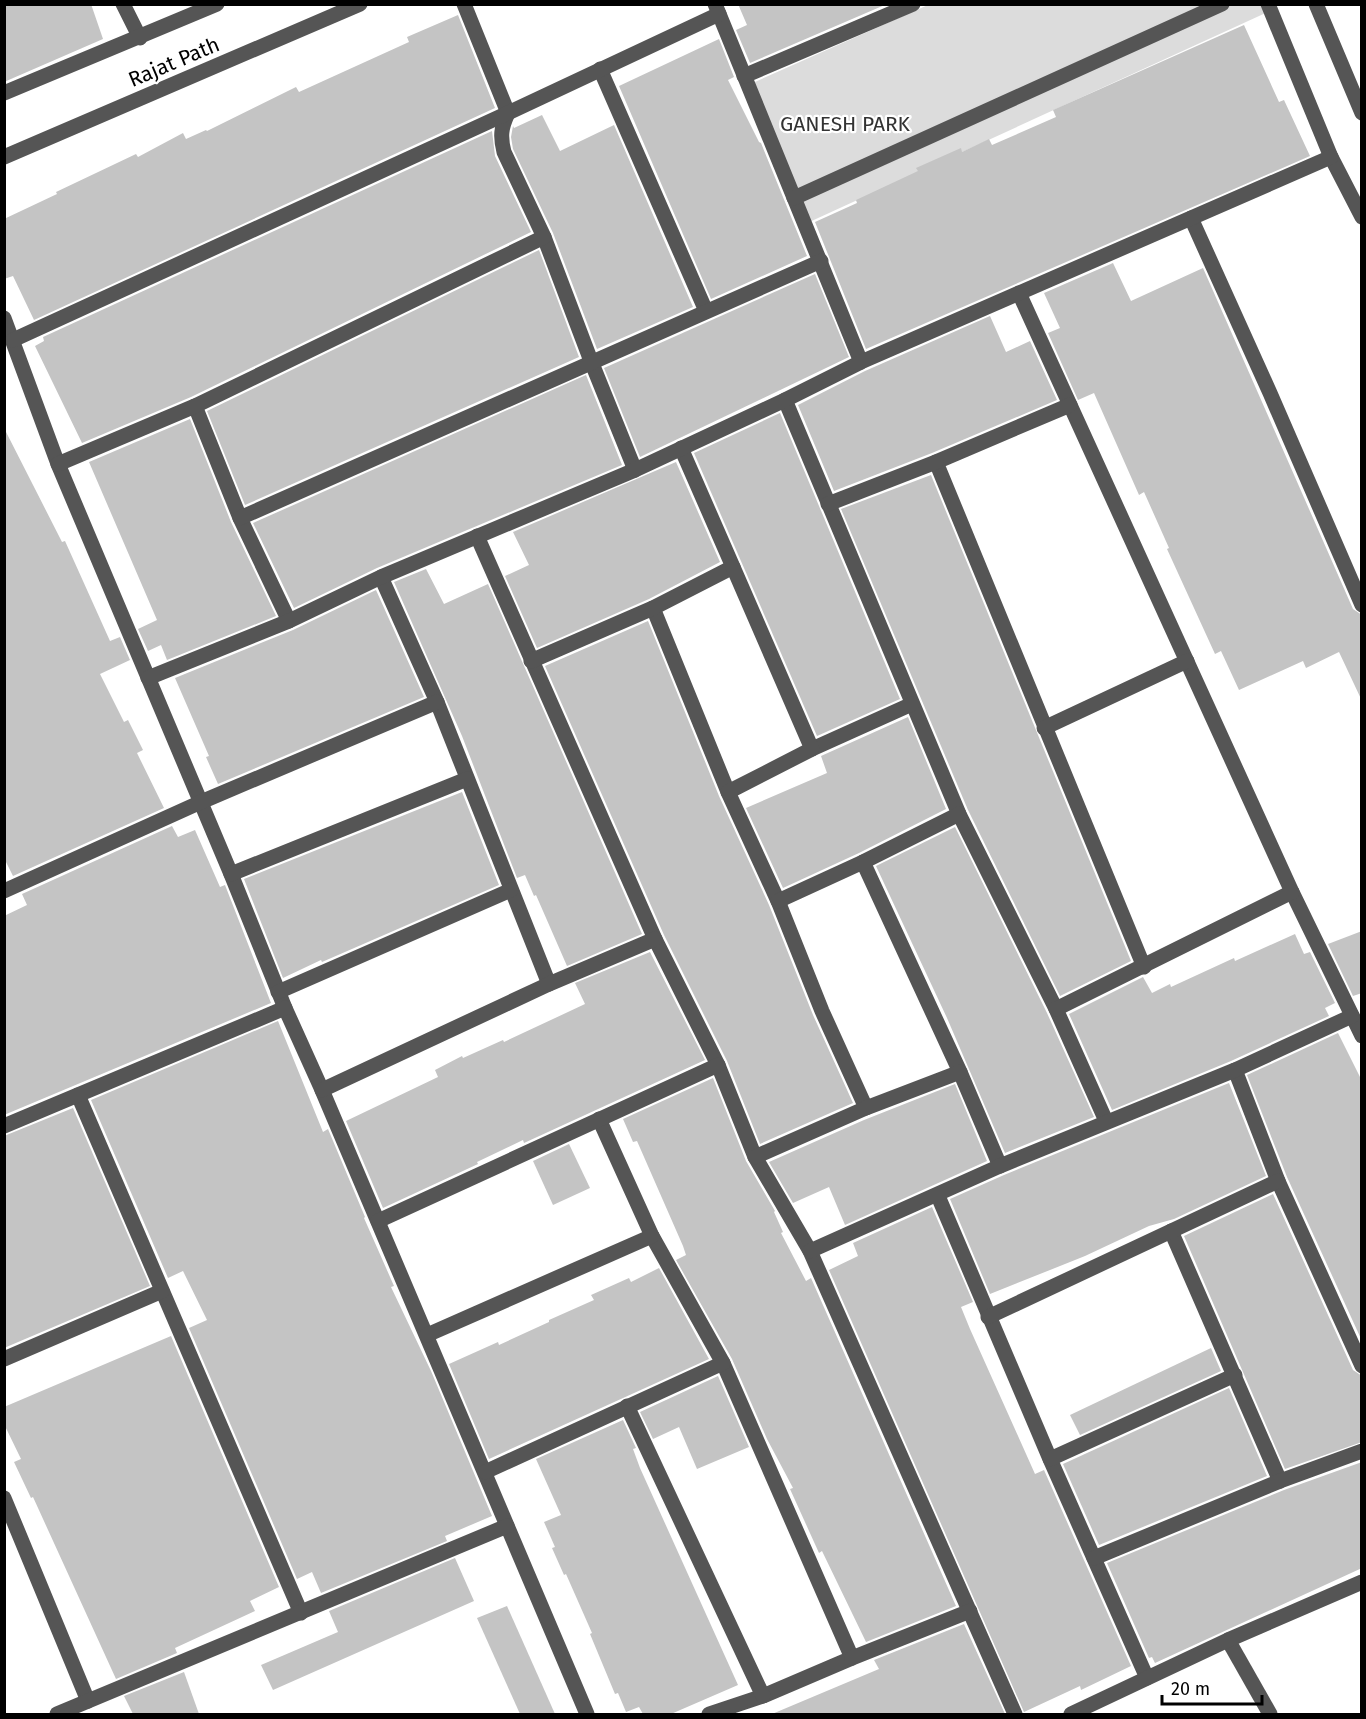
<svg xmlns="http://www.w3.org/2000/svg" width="1366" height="1719" font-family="'Fira Sans',sans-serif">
  <rect width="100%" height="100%" fill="#fff"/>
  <polygon fill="#dcdcdc" points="1268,4 1270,11 805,224 748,85 928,5"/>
  <g fill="#c4c4c4">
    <polygon points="4,4 91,4 103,39 4,82"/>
    <polygon points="738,4 887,4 750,63 736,30 747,25"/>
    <polygon points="458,15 495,108 34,320 13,276 4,279 4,219 57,194 56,192 136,154 138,157 183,133 186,139 206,130 207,131 296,87 299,92 409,42 407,37"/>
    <polygon points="1244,25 1279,102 1284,100 1310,156 866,349 815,222 857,203 856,200 918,171 916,168 961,148 962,152 989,139 992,145 1056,117 1053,110"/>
    <polygon points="719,39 734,77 728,80 759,142 761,143 807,256 711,299 619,86"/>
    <polygon points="542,115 560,151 614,125 693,307 597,349 553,233 513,149 511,137 513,126 514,128"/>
    <polygon points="492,131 495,156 531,232 191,397 82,443 35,346 44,341 43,337"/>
    <polygon points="539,250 579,357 245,505 207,411"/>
    <polygon points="1113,263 1131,301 1203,268 1353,609 1362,615 1362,701 1339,652 1306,668 1303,661 1239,690 1221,651 1215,654 1167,549 1169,548 1144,492 1139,495 1094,393 1078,400 1048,333 1060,328 1044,293"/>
    <polygon points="815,274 849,357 640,457 604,368"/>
    <polygon points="990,316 1006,352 1030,341 1057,400 932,453 834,491 798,405 865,371"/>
    <polygon points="586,375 622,465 377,568 294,608 253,523"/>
    <polygon points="780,413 900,699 817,736 694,453"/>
    <polygon points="190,419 231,522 276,616 167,660 161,645 148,651 138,629 157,620 89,462"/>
    <polygon points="4,428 62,542 65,541 110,641 120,637 130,660 100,674 124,722 128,720 143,750 137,753 164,808 13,876 4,858"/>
    <polygon points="676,462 720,562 649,599 537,648 505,576 529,565 513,532"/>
    <polygon points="931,475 1131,961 1060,996 968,810 841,509"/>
    <polygon points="426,569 444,604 488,584 642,934 567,966 536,895 534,896 525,875 517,878 462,736 394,582"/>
    <polygon points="376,590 424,697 218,784 206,757 209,756 175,678 293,630"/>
    <polygon points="648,621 719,796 769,905 813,1015 853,1103 760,1144 727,1061 664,935 545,666"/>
    <polygon points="908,717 946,809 859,853 783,888 746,808 827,773 821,756"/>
    <polygon points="462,792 499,885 322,962 321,960 283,978 244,879"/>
    <polygon points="172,826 178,837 195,830 220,887 225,885 271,1003 4,1115 4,916 27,905 22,894"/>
    <polygon points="955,827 1047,1013 1094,1117 1005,1153 947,1018 876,866"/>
    <polygon points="1362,931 1362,993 1353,996 1328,944"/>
    <polygon points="1295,934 1304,954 1310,952 1335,1003 1325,1008 1329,1016 1231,1061 1112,1110 1069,1014 1143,977 1152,993 1170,984 1171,987 1234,958 1235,961"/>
    <polygon points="650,952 705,1060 524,1143 523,1140 477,1162 478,1164 383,1208 346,1121 438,1077 435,1070 462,1056 463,1058 503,1040 504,1042 585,1004 575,983"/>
    <polygon points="278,1021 323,1132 328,1129 365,1217 364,1218 394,1286 391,1287 431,1371 492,1516 445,1536 447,1541 321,1593 312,1572 297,1579 189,1328 207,1320 183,1271 168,1278 91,1100"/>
    <polygon points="1338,1033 1362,1081 1362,1341 1287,1177 1247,1075"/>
    <polygon points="713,1078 746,1161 775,1211 774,1212 783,1232 781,1233 806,1281 811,1278 956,1606 866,1642 822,1551 819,1553 790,1489 793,1488 767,1439 732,1359 676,1260 686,1255 683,1246 637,1141 633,1142 623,1119"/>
    <polygon points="1229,1083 1266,1176 1174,1219 1149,1226 1085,1256 990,1294 950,1199 1004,1175"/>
    <polygon points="955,1084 987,1161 845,1225 829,1187 793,1203 769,1162 864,1120"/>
    <polygon points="73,1108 150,1286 4,1348 4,1136"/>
    <polygon points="569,1144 590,1188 553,1205 533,1161"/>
    <polygon points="1273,1194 1353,1370 1362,1376 1362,1442 1285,1469 1184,1236"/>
    <polygon points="932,1207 973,1302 961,1307 970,1329 1035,1474 1044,1470 1131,1666 1081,1690 1080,1686 1024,1712 829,1270 858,1256 853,1243"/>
    <polygon points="659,1268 709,1359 489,1459 449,1364 498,1342 499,1345 549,1322 549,1320 594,1300 591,1295 629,1278 631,1282"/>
    <polygon points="171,1336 279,1587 250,1601 255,1611 175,1648 177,1653 116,1679 33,1497 31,1498 14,1462 21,1459 4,1424 4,1407"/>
    <polygon points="1211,1348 1221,1371 1080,1435 1070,1415"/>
    <polygon points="718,1376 749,1447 697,1469 679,1427 653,1439 640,1412"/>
    <polygon points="1229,1388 1267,1476 1099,1545 1063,1464"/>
    <polygon points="623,1420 636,1448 633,1449 640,1468 738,1685 671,1714 643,1714 639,1707 626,1712 618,1693 615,1694 590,1634 592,1633 566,1574 564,1575 552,1548 555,1547 544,1522 561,1515 536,1459"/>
    <polygon points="1362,1462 1362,1568 1155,1663 1152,1657 1149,1658 1107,1563 1284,1490"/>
    <polygon points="455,1558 474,1601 273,1690 261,1665 338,1632 329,1611"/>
    <polygon points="507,1606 555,1714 520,1714 477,1618"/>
    <polygon points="964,1624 1005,1714 772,1714 879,1669 874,1660"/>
    <polygon points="184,1672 199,1714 133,1714 124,1696"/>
  </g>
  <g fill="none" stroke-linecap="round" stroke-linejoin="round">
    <g stroke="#555" stroke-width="15">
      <polyline points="123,4 140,38"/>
      <path d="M464,4L508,113C501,128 500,136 504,152L544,237L591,361L635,470"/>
      <polyline points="715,4 861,362"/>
      <polyline points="1268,4 1331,157 1362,217"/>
      <polyline points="1316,4 1362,113"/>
      <polyline points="600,69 706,311"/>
      <polyline points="744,76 913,4"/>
      <polyline points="4,93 217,4"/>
      <polyline points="4,157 360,4"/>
      <polyline points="794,198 1222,4"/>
      <polyline points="1191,218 1270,393 1362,605"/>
      <polyline points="1019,293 1292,892 1362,1036"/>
      <polyline points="4,318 58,464 231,874 285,1008 322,1090 587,1714"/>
      <polyline points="13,340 508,113 719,14"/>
      <polyline points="785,400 959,814 1056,1009 1106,1121"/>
      <polyline points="1070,405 936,462 1144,967"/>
      <polyline points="195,406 240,518 289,621"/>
      <polyline points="58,464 195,406 544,237"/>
      <polyline points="828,504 936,462"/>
      <polyline points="240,518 821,261"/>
      <polyline points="477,536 655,939 718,1065 755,1157 810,1251 1015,1714"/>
      <polyline points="381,577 437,702 549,984"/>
      <polyline points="653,608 728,792 778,901 822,1011 866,1108"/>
      <polyline points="531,661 653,608 733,567 681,448"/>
      <polyline points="148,678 289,621 381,577 635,470 785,400 861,362 1331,157"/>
      <polyline points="1044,728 1187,661"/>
      <polyline points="812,749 912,704"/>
      <polyline points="728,792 812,749 733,567"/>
      <polyline points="863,862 959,814"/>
      <polyline points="231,874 467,779"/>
      <polyline points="4,891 201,802 437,702"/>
      <polyline points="778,901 863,862 960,1072 1000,1166"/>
      <polyline points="278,992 511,890"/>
      <polyline points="1056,1009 1292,892"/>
      <polyline points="1235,1070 1278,1181 1362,1366"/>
      <polyline points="322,1090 549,984 655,939"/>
      <polyline points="78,1095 301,1613"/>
      <polyline points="599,1119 652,1236 723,1363 852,1658 763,1696 709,1714"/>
      <polyline points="4,1126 285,1008"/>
      <polyline points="755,1157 866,1108 960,1072"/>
      <polyline points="938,1196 1050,1459 1147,1678"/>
      <polyline points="378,1221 718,1065"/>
      <polyline points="1171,1231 1280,1481"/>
      <polyline points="810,1251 1000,1166 1235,1070 1352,1016"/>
      <polyline points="988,1317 1278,1181"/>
      <polyline points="427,1335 652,1236"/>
      <polyline points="4,1359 162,1291"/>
      <polyline points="627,1406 763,1696"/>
      <polyline points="1050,1459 1235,1375"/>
      <polyline points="485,1472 723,1363"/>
      <polyline points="4,1498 88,1701"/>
      <polyline points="1094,1558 1280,1481 1362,1451"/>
      <polyline points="1228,1640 1270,1714"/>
      <polyline points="852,1658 970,1611"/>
      <polyline points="57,1714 507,1526"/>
      <polyline points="1071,1714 1228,1640 1362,1582"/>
    </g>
  </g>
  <g text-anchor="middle" stroke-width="4.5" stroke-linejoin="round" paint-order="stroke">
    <g font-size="21" fill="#000" stroke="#fff">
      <text transform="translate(174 62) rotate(-23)" y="7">Rajat Path</text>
    </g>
    <g font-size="21" fill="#333" stroke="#fff">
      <text x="845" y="131">GANESH PARK</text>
    </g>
  </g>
  <rect width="1366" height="1719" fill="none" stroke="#000000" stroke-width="12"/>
  <path d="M1162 1695v9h100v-9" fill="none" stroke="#000000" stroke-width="3"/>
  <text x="1171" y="1695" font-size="18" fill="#000000" stroke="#ffffff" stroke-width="4.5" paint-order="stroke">20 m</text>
</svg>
